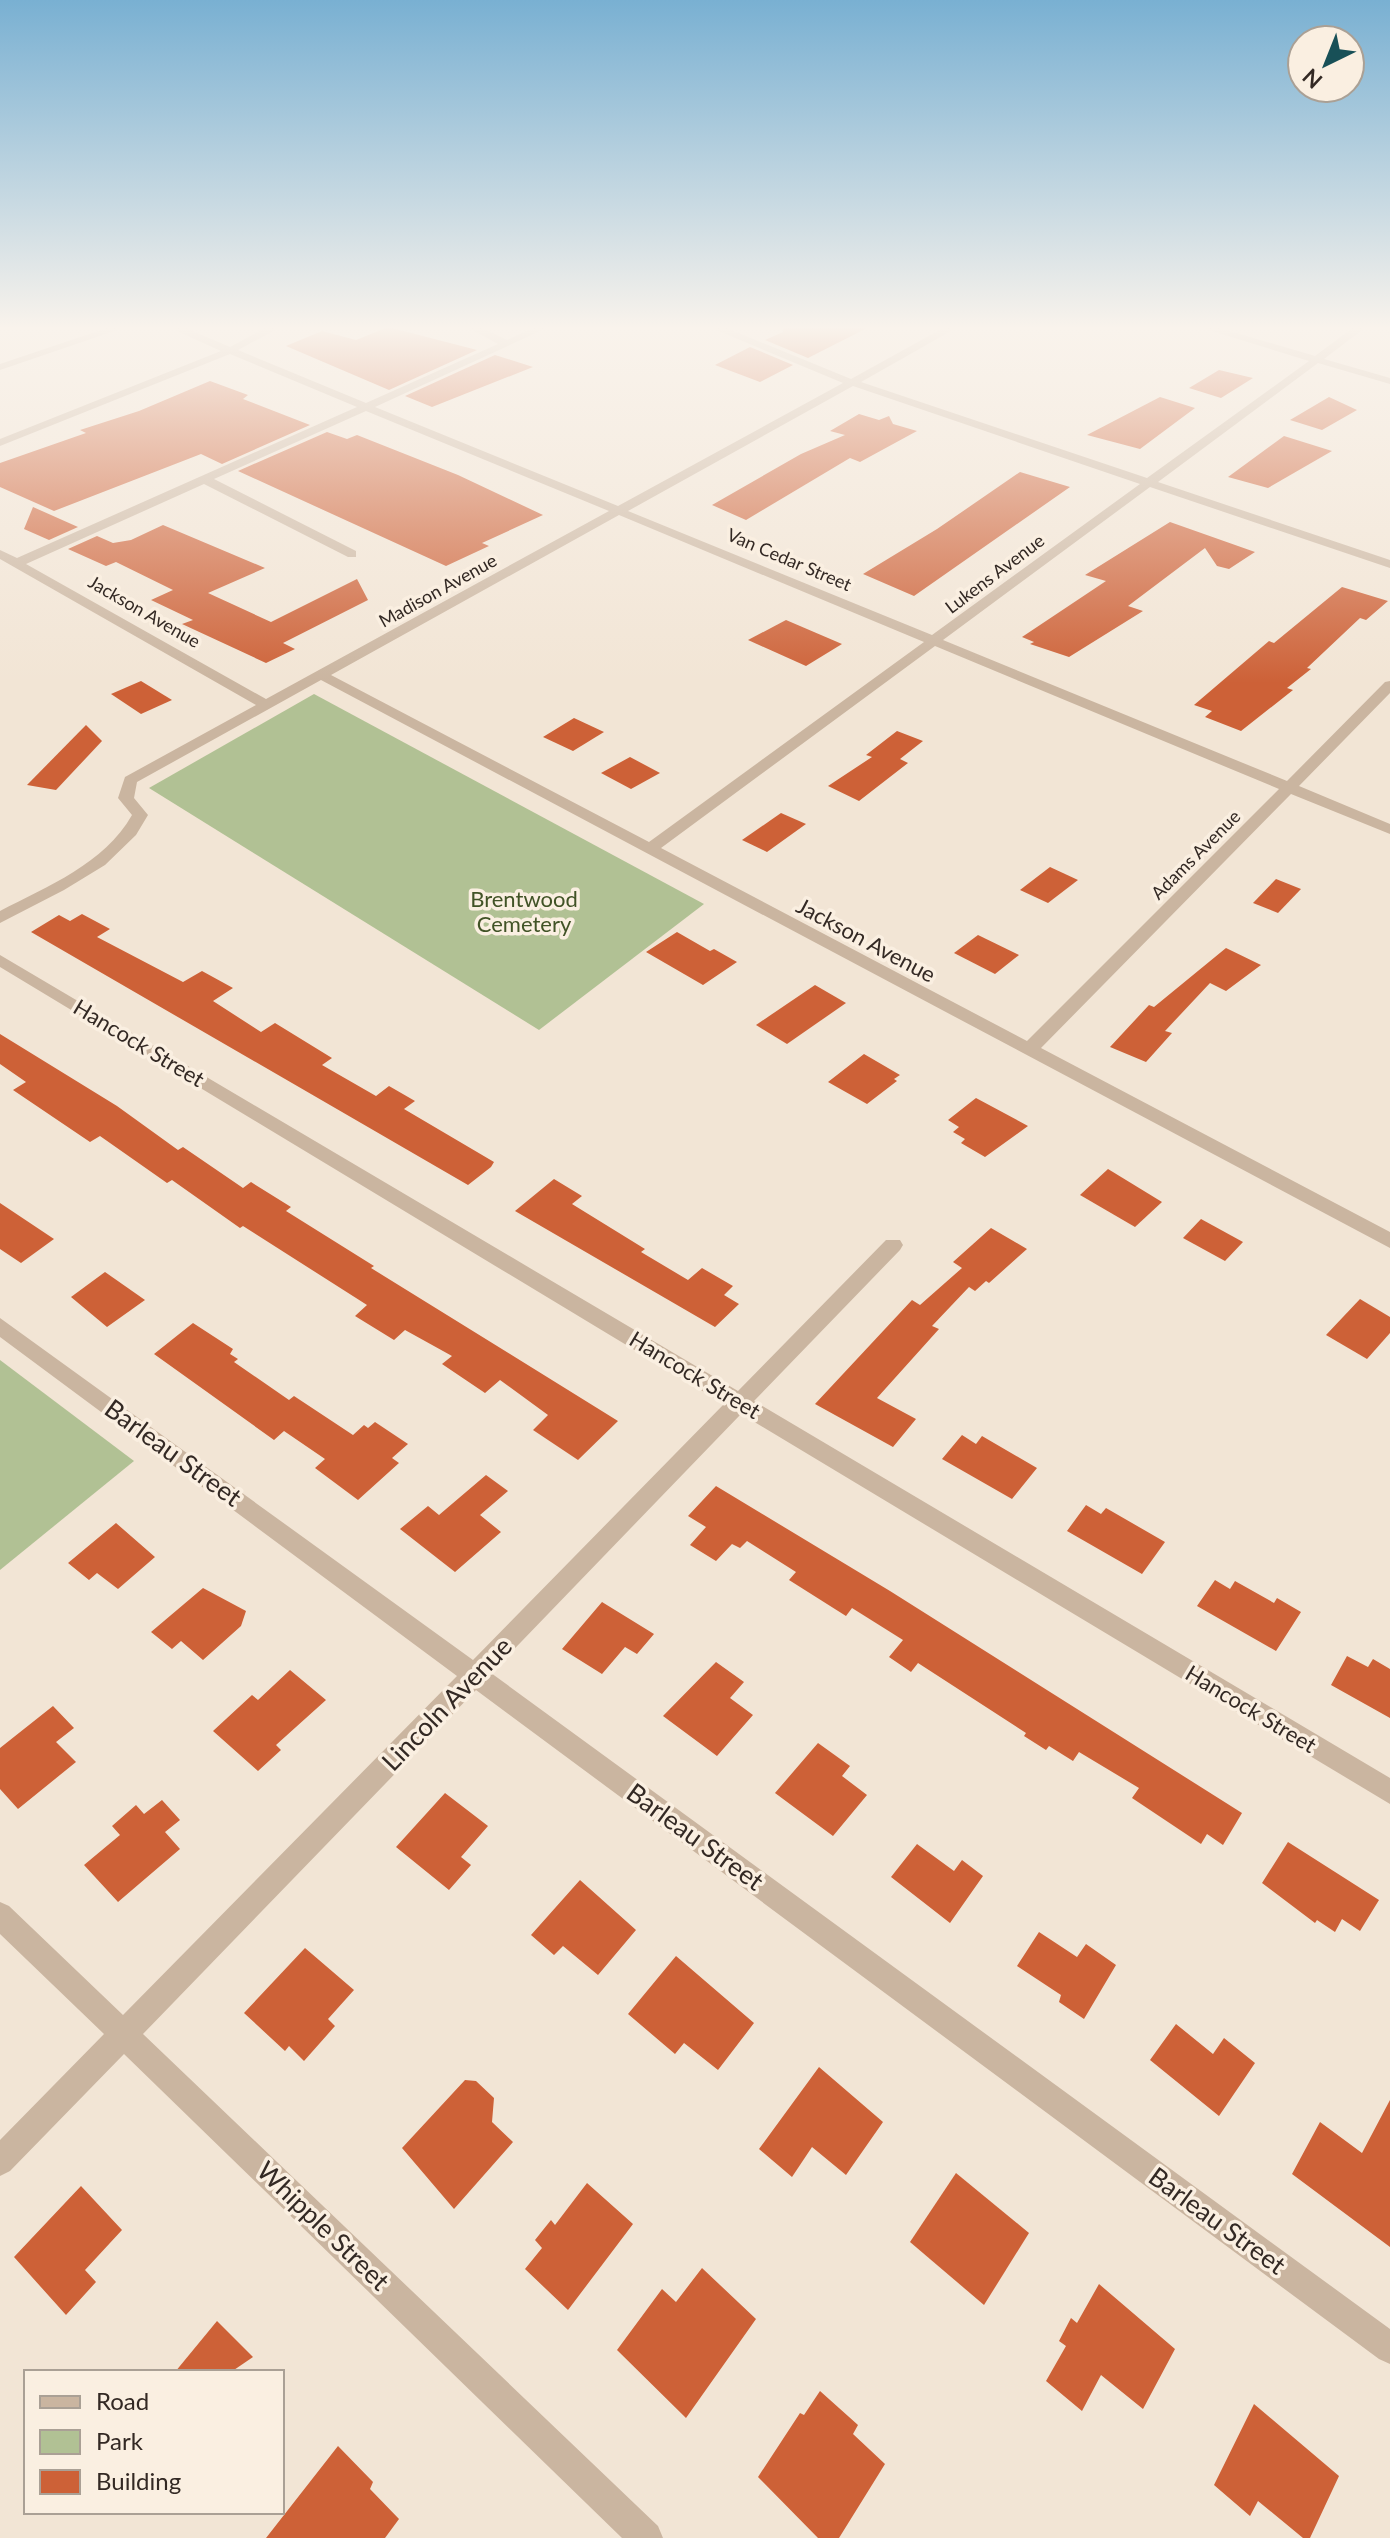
<svg xmlns="http://www.w3.org/2000/svg" width="1390" height="2538" font-family="Lato,sans-serif">
  <rect width="100%" height="100%" fill="#f2e5d5"/>
  <g fill="#b1c194">
    <polygon points="314,694 704,904 539,1030 149,788"/>
    <polygon points="0,1360 134,1461 0,1570"/>
  </g>
  <g fill="#cd6137">
    <polygon points="388,327 477,350 389,390 286,346 322,331 356,340"/>
    <polygon points="783,327 869,327 808,358 765,340 783,332"/>
    <polygon points="750,347 793,365 760,382 715,365"/>
    <polygon points="495,355 533,367 432,407 405,396"/>
    <polygon points="1219,370 1253,378 1221,398 1189,388"/>
    <polygon points="210,381 248,395 243,399 310,425 222,464 201,454 54,511 0,487 0,463 86,433 80,430 139,411"/>
    <polygon points="1160,397 1195,408 1140,449 1087,435"/>
    <polygon points="1329,397 1357,410 1322,430 1290,420"/>
    <polygon points="859,414 879,420 889,416 893,424 917,431 860,462 850,458 746,520 712,505 801,454 845,435 830,431"/>
    <polygon points="327,432 347,439 357,435 458,475 543,515 482,543 489,546 446,566 238,471"/>
    <polygon points="1284,436 1332,451 1268,488 1228,477"/>
    <polygon points="1020,472 1070,487 914,596 863,574 937,529"/>
    <polygon points="33,507 78,527 49,540 24,529"/>
    <polygon points="1170,522 1255,552 1229,569 1217,566 1205,548 1128,606 1143,611 1069,657 1030,644 1034,642 1022,637 1106,581 1085,575"/>
    <polygon points="163,525 265,568 208,593 271,622 357,579 368,600 283,643 295,649 266,663 182,624 193,620 151,600 173,590 116,562 106,566 68,549 97,536 113,543 131,540"/>
    <polygon points="1342,587 1388,601 1366,620 1360,618 1307,668 1311,669 1287,688 1293,690 1241,731 1205,717 1212,711 1194,705 1269,641 1274,643"/>
    <polygon points="786,620 842,644 806,666 748,640"/>
    <polygon points="141,681 172,700 141,714 111,694"/>
    <polygon points="574,718 604,732 573,751 543,737"/>
    <polygon points="86,725 102,741 56,790 27,785"/>
    <polygon points="897,731 923,741 900,759 908,763 859,801 828,786 872,757 866,755"/>
    <polygon points="630,757 660,773 631,789 601,773"/>
    <polygon points="781,813 806,824 767,852 742,840"/>
    <polygon points="1050,867 1078,880 1048,903 1020,890"/>
    <polygon points="1276,879 1301,889 1278,913 1253,903"/>
    <polygon points="82,914 110,929 97,937 183,982 202,971 233,988 213,1001 261,1032 275,1023 332,1058 322,1065 376,1096 389,1086 415,1101 404,1109 494,1162 491,1167 468,1185 31,932 59,915 70,921"/>
    <polygon points="677,932 710,951 714,949 737,962 703,985 646,952"/>
    <polygon points="978,935 1019,955 995,974 954,953"/>
    <polygon points="1226,948 1261,965 1226,991 1210,983 1165,1031 1172,1033 1146,1062 1110,1047 1149,1005 1154,1007"/>
    <polygon points="815,985 846,1003 787,1044 756,1025"/>
    <polygon points="0,1034 117,1106 178,1150 183,1147 243,1188 251,1182 291,1207 286,1211 374,1266 371,1268 618,1421 578,1460 533,1430 548,1415 500,1380 485,1393 442,1364 452,1356 405,1330 394,1340 355,1316 367,1305 243,1226 240,1228 172,1180 167,1183 100,1136 90,1142 13,1090 26,1082 0,1064"/>
    <polygon points="864,1054 900,1075 894,1079 897,1081 867,1104 828,1082"/>
    <polygon points="976,1098 1028,1126 985,1157 961,1143 965,1139 953,1132 959,1127 948,1120"/>
    <polygon points="1108,1169 1162,1202 1135,1227 1080,1195"/>
    <polygon points="554,1179 582,1196 572,1204 645,1249 641,1252 688,1280 702,1268 733,1286 724,1295 739,1304 715,1327 515,1211"/>
    <polygon points="0,1203 54,1239 21,1263 0,1249"/>
    <polygon points="1201,1219 1243,1242 1225,1261 1183,1238"/>
    <polygon points="991,1228 1027,1249 989,1283 986,1281 975,1291 969,1287 932,1326 939,1329 877,1398 916,1419 893,1447 815,1404 912,1300 920,1305 962,1268 953,1262"/>
    <polygon points="105,1272 145,1300 107,1327 71,1297"/>
    <polygon points="1360,1299 1390,1317 1390,1333 1367,1359 1326,1335"/>
    <polygon points="193,1323 233,1349 230,1354 238,1359 234,1362 289,1400 294,1396 353,1435 364,1425 368,1428 375,1422 408,1444 392,1458 399,1463 358,1500 315,1468 325,1459 284,1431 274,1440 154,1354"/>
    <polygon points="962,1435 976,1444 982,1436 1037,1468 1012,1499 942,1459"/>
    <polygon points="486,1475 508,1491 480,1515 501,1532 455,1572 400,1529 428,1506 439,1515"/>
    <polygon points="716,1486 890,1591 1242,1813 1223,1845 1207,1834 1201,1844 1132,1798 1139,1788 1079,1752 1073,1761 1049,1746 1046,1750 1024,1736 1026,1733 918,1663 911,1672 889,1657 903,1640 852,1608 846,1616 789,1580 796,1572 747,1541 740,1548 732,1544 716,1561 690,1545 706,1527 688,1516"/>
    <polygon points="1086,1505 1101,1514 1106,1508 1165,1542 1142,1574 1067,1531"/>
    <polygon points="116,1523 155,1557 118,1589 97,1573 89,1580 68,1563"/>
    <polygon points="1215,1580 1230,1589 1235,1581 1274,1603 1277,1598 1301,1612 1276,1651 1197,1606"/>
    <polygon points="203,1588 246,1611 241,1626 203,1660 181,1641 172,1649 151,1632"/>
    <polygon points="602,1602 654,1634 637,1654 625,1647 602,1674 562,1649"/>
    <polygon points="1347,1656 1368,1667 1373,1659 1390,1669 1390,1718 1331,1685"/>
    <polygon points="716,1662 744,1682 730,1698 753,1715 717,1756 663,1716"/>
    <polygon points="290,1670 326,1700 276,1745 281,1750 258,1771 213,1731 252,1695 258,1700"/>
    <polygon points="53,1706 74,1728 56,1742 76,1762 18,1809 0,1789 0,1748"/>
    <polygon points="818,1743 850,1766 842,1776 867,1795 833,1836 775,1793"/>
    <polygon points="445,1793 488,1826 461,1857 471,1865 449,1890 396,1847"/>
    <polygon points="162,1800 180,1820 165,1832 180,1849 118,1902 84,1865 120,1835 112,1826 136,1805 144,1814"/>
    <polygon points="1288,1842 1379,1900 1360,1931 1342,1919 1335,1932 1317,1920 1315,1923 1262,1883"/>
    <polygon points="917,1844 954,1871 962,1860 983,1876 950,1923 891,1877"/>
    <polygon points="580,1880 636,1930 598,1975 563,1946 554,1955 531,1935"/>
    <polygon points="1039,1932 1077,1957 1086,1944 1116,1965 1084,2019 1059,2002 1061,1995 1017,1966"/>
    <polygon points="305,1948 354,1990 328,2019 335,2026 304,2061 289,2046 285,2051 244,2013"/>
    <polygon points="676,1956 754,2023 718,2070 684,2043 675,2054 628,2014"/>
    <polygon points="1176,2024 1213,2054 1224,2038 1255,2063 1219,2116 1150,2060"/>
    <polygon points="819,2067 883,2122 846,2175 812,2147 792,2177 759,2149"/>
    <polygon points="465,2080 476,2081 494,2098 492,2122 513,2142 454,2209 402,2148"/>
    <polygon points="1390,2100 1390,2247 1292,2174 1320,2122 1362,2153"/>
    <polygon points="956,2173 1029,2233 984,2305 910,2242"/>
    <polygon points="587,2183 633,2224 568,2310 525,2269 542,2248 535,2240 551,2220 555,2225"/>
    <polygon points="81,2186 122,2230 85,2270 96,2282 66,2315 14,2257"/>
    <polygon points="702,2268 756,2319 686,2418 617,2350 662,2289 676,2302"/>
    <polygon points="1099,2284 1175,2349 1143,2409 1101,2375 1082,2411 1046,2381 1066,2346 1059,2341 1071,2318 1077,2323"/>
    <polygon points="217,2321 253,2357 231,2372 175,2372"/>
    <polygon points="820,2391 858,2425 853,2434 885,2464 839,2538 818,2538 758,2477 800,2413 804,2415"/>
    <polygon points="1254,2404 1339,2476 1310,2538 1303,2538 1258,2501 1250,2516 1214,2485"/>
    <polygon points="338,2446 373,2482 370,2489 399,2519 385,2538 266,2538"/>
  </g>
  <g fill="none" stroke-linecap="round" stroke-linejoin="round">
    <g fill="#cab5a0" fill-rule="evenodd">
      <polygon points="110,327 126,327 0,370 0,364"/>
      <path d="M168,327H183L230,347L267,327H281L238,350L366,403L498,344L467,327H481L507,340L535,327H549L375,407L618,506L843,383L709,327H724L851,379L945,327H958L861,382L1147,478L1309,361L1199,327H1216L1315,356L1354,327H1366L1324,359L1390,378V384L1318,363L1158,482L1390,560V568L1150,487L943,640L1287,781L1385,682L1390,681V693L1299,786L1390,824V834L1291,794L1041,1048L1390,1232V1248L321,680L137,782L134,798L148,815L136,835L105,865L64,890L0,923V911C48,886 104,864 132,815L118,798L125,777L256,705L0,559V550L17,558L357,407L230,354L0,446V439L221,351ZM853,386L1140,484L932,635L628,511ZM366,411L609,511L266,699L26,564L204,484L348,557H356V551L214,479ZM619,515L924,642L649,842L331,675ZM935,646L1279,789L1027,1041L661,848Z"/>
      <polygon points="0,955 738,1391 886,1240 900,1240 903,1245 900,1250 754,1401 1390,1778 1390,1804 741,1414 491,1673 1390,2329 1390,2364 1379,2359 476,1690 143,2034 658,2526 663,2538 622,2538 124,2054 10,2171 0,2176 0,2140 104,2034 0,1934 0,1902 9,1906 123,2015 457,1676 0,1337 0,1318 473,1660 724,1404 0,967"/>
    </g>
  </g>
  <linearGradient id="sky" x2="0" y2="1"><stop stop-color="#79b0d2"/><stop offset="0.48" stop-color="#f9f3ec"/><stop offset="1" stop-color="#f9f3ec" stop-opacity="0"/></linearGradient>
  <rect width="1390" height="683" fill="url(#sky)"/>
  <g text-anchor="middle" stroke-width="7" stroke-linejoin="round" paint-order="stroke">
    <g font-size="18" fill="#332924" stroke="#faefe1">
      <text transform="translate(789 560) rotate(23)" y="6">Van Cedar Street</text>
      <text transform="translate(995 574) rotate(-37)" y="6">Lukens Avenue</text>
      <text transform="translate(438 591) rotate(-29)" y="6">Madison Avenue</text>
      <text transform="translate(144 612) rotate(30)" y="6">Jackson Avenue</text>
      <text transform="translate(1196 855) rotate(-45)" y="6">Adams Avenue</text>
    </g>
    <g font-size="22" fill="#415326" stroke="#faefe1">
      <text x="524" y="907">Brentwood<tspan x="524" dy="25">Cemetery</tspan></text>
    </g>
    <g font-size="22" fill="#332924" stroke="#faefe1">
      <text transform="translate(866 940) rotate(28)" y="8">Jackson Avenue</text>
      <text transform="translate(139 1043) rotate(31)" y="8">Hancock Street</text>
      <text transform="translate(695 1375) rotate(31)" y="8">Hancock Street</text>
      <text transform="translate(1251 1709) rotate(31)" y="8">Hancock Street</text>
    </g>
    <g font-size="26" fill="#332924" stroke="#faefe1">
      <text transform="translate(173 1453) rotate(36)" y="9">Barleau Street</text>
      <text transform="translate(447 1704) rotate(-46)" y="9">Lincoln Avenue</text>
      <text transform="translate(695 1837) rotate(36)" y="9">Barleau Street</text>
      <text transform="translate(1217 2221) rotate(36)" y="9">Barleau Street</text>
      <text transform="translate(323 2226) rotate(44)" y="9">Whipple Street</text>
    </g>
  </g>
  <rect x="24" y="2370" width="260" height="144" fill="#faefe1" stroke="#aaa095" stroke-width="2"/>
  <rect x="40" y="2396" width="40" height="12" fill="#cab5a0" stroke="#aaa095" stroke-width="2"/>
  <text x="96" y="2410" font-size="24" fill="#332924">Road</text>
  <rect x="40" y="2430" width="40" height="24" fill="#b1c194" stroke="#aaa095" stroke-width="2"/>
  <text x="96" y="2450" font-size="24" fill="#332924">Park</text>
  <rect x="40" y="2470" width="40" height="24" fill="#cd6137" stroke="#aaa095" stroke-width="2"/>
  <text x="96" y="2490" font-size="24" fill="#332924">Building</text>
  <g transform="translate(1326 64) rotate(223)"><circle r="38" fill="#faefe1" stroke="#aaa095" stroke-width="2"/>
  <path d="M0-6L14 30L0 20L-14 30Z" fill="#185057"/>
  <text y="-12" font-size="22" font-weight="bold" text-anchor="middle" fill="#332924">N</text>
  </g>
</svg>
